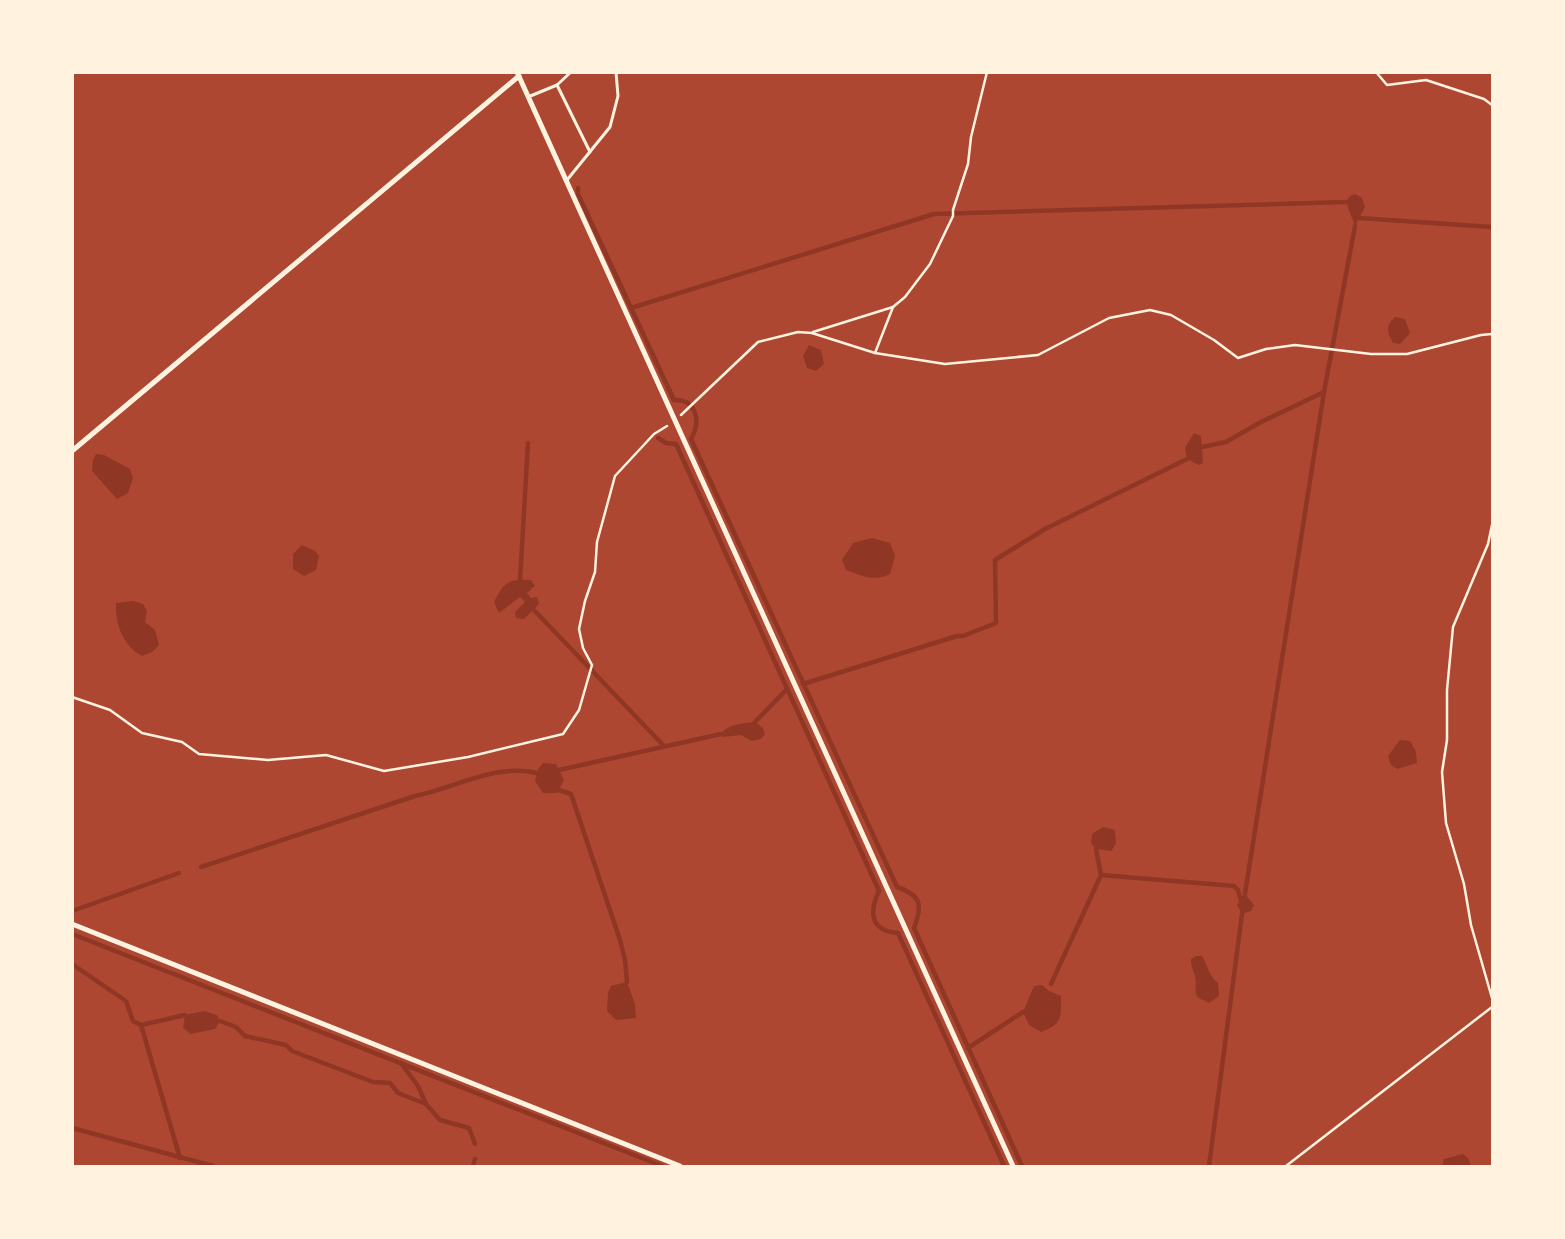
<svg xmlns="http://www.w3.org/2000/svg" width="1565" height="1239" font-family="'Varela Round',sans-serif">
  <rect width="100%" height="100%" fill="#c8553d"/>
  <rect fill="#ae4732" x="73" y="73" width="1419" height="1093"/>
  <g fill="#8f3625">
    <polygon points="1355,194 1362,198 1365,207 1355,226 1346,202 1350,196"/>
    <path d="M1395,317L1405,319L1410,333L1400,344L1393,343C1387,332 1385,326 1395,317Z"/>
    <polygon points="809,345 821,350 824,364 816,371 807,368 803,356"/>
    <polygon points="1194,433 1201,436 1203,463 1199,465 1187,459 1185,448"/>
    <polygon points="96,454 104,455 130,469 133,478 128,493 117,499 92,471 93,460"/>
    <path d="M872,538L890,543L895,556L890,574C874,582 863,576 846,570L842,560L853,543Z"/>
    <polygon points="302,545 315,551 319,556 316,570 304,576 293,569 293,554"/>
    <path d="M531,580L535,586L527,593L531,598L537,597L539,604L524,619L516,618L515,612L525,602L520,597L499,613L494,602C504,582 508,579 531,580Z"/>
    <path d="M133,601L143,604L147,611L145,622L155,630L159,645L152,652L142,656C123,646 115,624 116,603Z"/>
    <path d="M755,722L763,728L765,734L761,739L752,741L741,735L723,737L721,734C727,724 745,723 755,722Z"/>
    <polygon points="1400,740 1410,741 1416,752 1417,763 1397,769 1391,765 1388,756"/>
    <polygon points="543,763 556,764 564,780 557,793 543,793 535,781 538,769"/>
    <polygon points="1103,827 1115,830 1116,844 1111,851 1096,849 1091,843 1092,834"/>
    <polygon points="1245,894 1254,905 1251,911 1242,914 1237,905 1240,898"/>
    <path d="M1196,956H1202C1208,966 1208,975 1218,983L1219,996L1209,1003L1197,997C1194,989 1197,983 1195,976C1193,969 1191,967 1191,959Z"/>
    <polygon points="627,982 635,1004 636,1018 616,1020 607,1011 608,993 611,986"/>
    <path d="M1042,985L1049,991L1061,996C1061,1017 1063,1024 1041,1032L1029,1025L1023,1012L1034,986Z"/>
    <polygon points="204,1011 217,1015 220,1021 215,1029 191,1034 183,1028 185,1015"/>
    <polygon points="1463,1154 1468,1158 1471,1166 1442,1166 1444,1159"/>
  </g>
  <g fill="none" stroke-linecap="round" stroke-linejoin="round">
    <g stroke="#8f3625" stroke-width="4.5">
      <path d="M578,188V194L674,400C697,399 701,422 691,439L897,887C921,895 923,905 914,928L1022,1166"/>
      <polyline points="1359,218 1492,227"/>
      <polyline points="631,308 934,214 1346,202"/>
      <path d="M658,438L666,443L676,444L879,891C869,912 870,931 898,933L1004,1166"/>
      <polyline points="1202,447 1226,442 1261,422 1324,392"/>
      <polyline points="520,580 528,443"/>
      <polyline points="533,609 664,746"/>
      <polyline points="803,684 957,636 963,636 996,623 995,560 1045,529 1187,459"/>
      <polyline points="755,722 787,689"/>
      <polyline points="559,770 721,734"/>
      <polyline points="559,790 571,794 620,940 625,960 627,982"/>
      <path d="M201,867L415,796C456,788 495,763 537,773"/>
      <polyline points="1101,875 1234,886 1238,890 1240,898"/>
      <polyline points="1245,894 1324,392 1355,226"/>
      <polyline points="72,911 179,873"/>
      <polyline points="72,934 662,1166"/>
      <polyline points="72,964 126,1001 133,1021 141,1025 185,1015"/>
      <polyline points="1051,984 1101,875 1096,849"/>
      <polyline points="220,1021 236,1027 245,1036 286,1045 292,1051 373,1082 390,1083 398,1093 426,1104"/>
      <polyline points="141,1025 180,1158"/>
      <polyline points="968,1048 1023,1012"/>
      <polyline points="401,1063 418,1086 426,1104 440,1120 469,1128 475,1144"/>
      <polyline points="72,1128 213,1166"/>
      <polyline points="473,1166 475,1159"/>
      <polyline points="1209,1166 1242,914"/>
    </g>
    <g stroke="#fff3e0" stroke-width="2.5">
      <polyline points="987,72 971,137 968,164 953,210 953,216 930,264 905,297 893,307 875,353 945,364 1038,355 1109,318 1150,310 1171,315 1214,340 1238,358 1266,349 1295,345 1371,354 1407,354 1481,335 1492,334"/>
      <polyline points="1376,72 1387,85 1426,80 1484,99 1492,105"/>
      <polyline points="813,332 893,307"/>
      <polyline points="681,415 758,342 798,332 812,333 875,353"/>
      <polyline points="1492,525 1488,544 1453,627 1447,690 1447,740 1442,772 1446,823 1464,884 1471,925 1492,998"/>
      <polyline points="72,697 110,710 142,733 182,742 199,754 268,760 326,755 384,771 468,757 563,734 579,710 592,665 583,648 579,629 585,601 595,572 597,542 615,476 654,434 667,426"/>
      <polyline points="1286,1166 1492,1007"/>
    </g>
    <g stroke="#fff3e0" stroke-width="3">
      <polyline points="557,85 590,152"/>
      <polyline points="528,97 557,85 571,72"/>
      <polyline points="567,180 610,127 618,96 616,72"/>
    </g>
    <g stroke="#fff3e0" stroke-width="5">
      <polyline points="517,72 1013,1166"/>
      <polyline points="72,451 519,76"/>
      <polyline points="72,924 680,1166"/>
    </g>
  </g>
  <rect width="1565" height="1239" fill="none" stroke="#fff3e0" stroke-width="148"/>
</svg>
